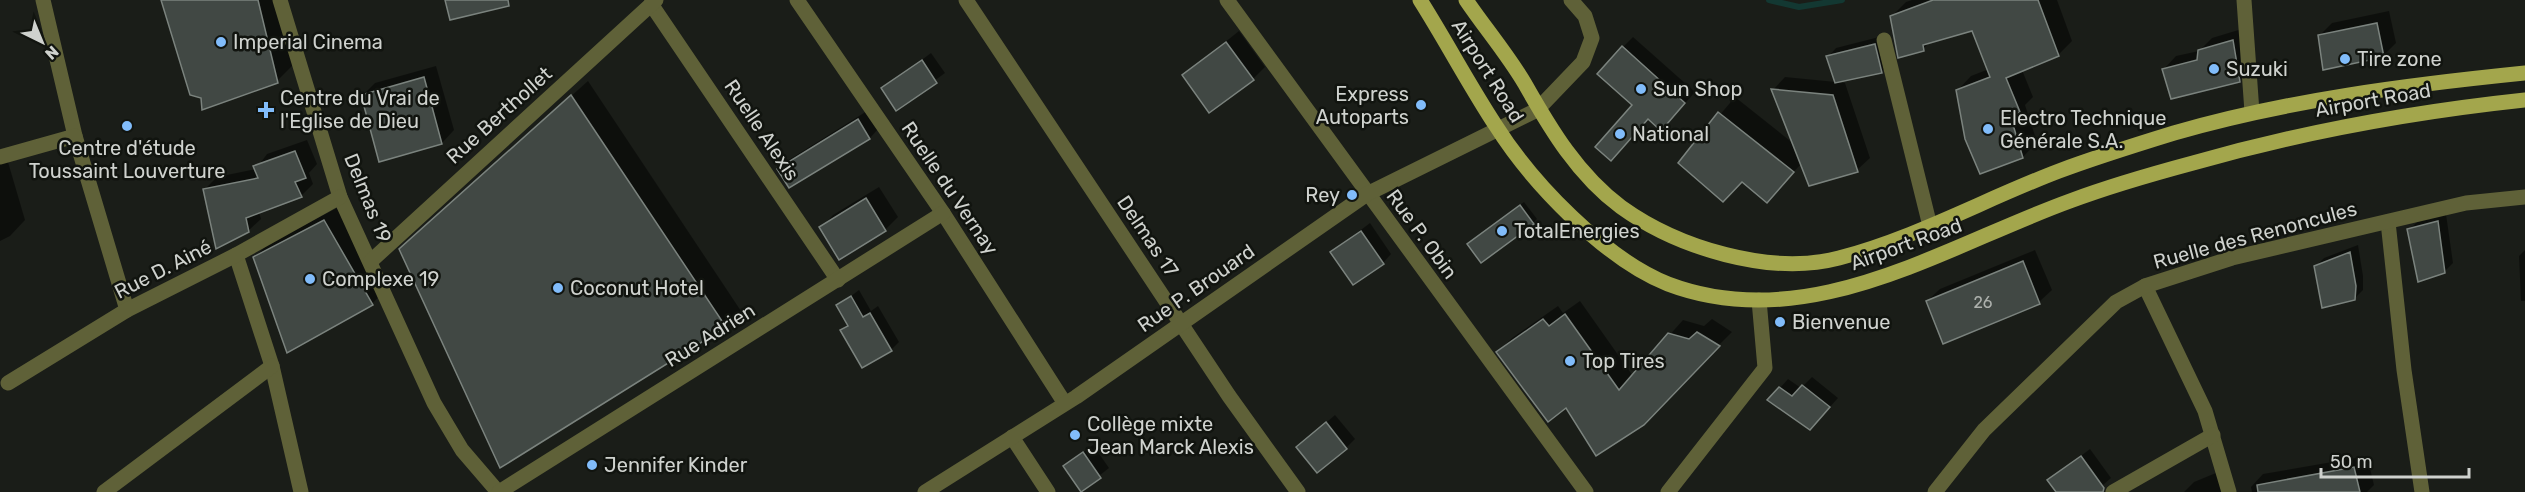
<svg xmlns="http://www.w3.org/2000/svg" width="2525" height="492" font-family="Rubik,sans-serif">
  <rect width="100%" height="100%" fill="#1a1d18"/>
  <g fill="#0007">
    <polygon points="164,0 277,0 293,65 277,81 202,97"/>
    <polygon points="1912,0 2057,0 2072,41 2058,55 2022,70 2033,97 2025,105 2037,142 2023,157 1981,172 1957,91 1971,76 1989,69 1973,29 1932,40 1923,49 1891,17 1906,2"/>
    <polygon points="2389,11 2396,43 2384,55 2319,36 2332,23"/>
    <polygon points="2245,28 2252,68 2239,80 2164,69 2176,56 2199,51 2212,38"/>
    <polygon points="1239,31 1265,67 1253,79 1184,75"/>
    <polygon points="1883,36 1890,63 1881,72 1836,82 1845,83 1870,158 1857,170 1802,163 1766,201 1743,181 1680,162 1735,97 1794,144 1773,90 1785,77 1836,82 1828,57 1836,48"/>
    <polygon points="1633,37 1695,92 1671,119 1648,118 1634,105 1623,47"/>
    <polygon points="931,53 945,73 897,108 883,89"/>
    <polygon points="436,66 454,130 442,143 380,160 362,96 375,83"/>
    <polygon points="588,81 741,311 725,326 417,234"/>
    <polygon points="867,111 878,129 870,138 789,186 779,170 787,161"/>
    <polygon points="307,140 317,164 309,173 313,184 301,196 259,212 261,219 248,231 204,190 217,177 256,169 267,154"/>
    <polygon points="8,162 25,220 10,236 0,241 0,164"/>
    <polygon points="879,187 898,217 885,230 839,258 821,228 833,215"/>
    <polygon points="1524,202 1537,219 1533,223 1473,240"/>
    <polygon points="337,208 384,291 372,304 255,257 268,244"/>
    <polygon points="2446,214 2453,263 2444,272 2409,230 2418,221"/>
    <polygon points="1370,223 1391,254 1383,263 1332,252"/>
    <polygon points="2358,245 2363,276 2363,290 2354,299 2315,267 2324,258"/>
    <polygon points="2035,250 2052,290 2039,302 1927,301 1940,289"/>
    <polygon points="2525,250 2525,301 2521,301 2519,256"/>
    <polygon points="859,290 871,311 878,306 899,342 891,350 842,331 848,324 838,306"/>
    <polygon points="1580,301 1633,376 1683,320 1704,326 1712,319 1732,332 1642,422 1566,406 1498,352 1512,338 1558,306 1563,313"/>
    <polygon points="1812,377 1838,398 1818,420 1780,388 1788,379 1801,388"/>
    <polygon points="1335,415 1355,439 1346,448 1298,447"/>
    <polygon points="1093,445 1109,468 1081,490 1065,466"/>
    <polygon points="2090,449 2111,478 2095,492 2057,492 2049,480"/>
    <polygon points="2367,456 2374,485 2367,492 2252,492 2251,487 2263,474"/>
    <polygon points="2228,468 2236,492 2184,492 2194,482"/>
  </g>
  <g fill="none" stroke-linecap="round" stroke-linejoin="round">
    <polyline stroke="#133832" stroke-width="6" points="1769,0 1799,7 1842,0"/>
  </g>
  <g fill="#414844" stroke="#7b837e" stroke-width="1.5">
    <polygon points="161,0 258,0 278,83 202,110 201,98 190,95"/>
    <polygon points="445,0 508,0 509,6 450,20"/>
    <polygon points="1933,0 2038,0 2059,56 2006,78 2020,112 2011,118 2023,158 1980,174 1965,139 1956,90 1990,77 1972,31 1923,45 1924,51 1898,58 1890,16"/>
    <polygon points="2377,23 2384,57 2323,70 2318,35"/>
    <polygon points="2233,40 2240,82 2171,99 2162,69 2197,60 2198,50"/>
    <polygon points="1226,42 1254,80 1209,113 1182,75"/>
    <polygon points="1875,44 1882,73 1835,83 1826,56"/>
    <polygon points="1622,46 1685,103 1661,131 1648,119 1611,161 1595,147 1632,105 1597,74"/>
    <polygon points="922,60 937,83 896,111 881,88"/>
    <polygon points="424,77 442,144 379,162 361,95"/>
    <polygon points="1771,89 1833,95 1858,172 1809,186"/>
    <polygon points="571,95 726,327 500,468 399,249"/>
    <polygon points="1718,112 1794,172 1767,203 1742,182 1723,202 1678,163"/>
    <polygon points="858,119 870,139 789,188 777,169"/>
    <polygon points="295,151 306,178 295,182 302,197 246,218 249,232 216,249 203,189 258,178 253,166"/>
    <polygon points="866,198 886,231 839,260 819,227"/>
    <polygon points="1520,205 1534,224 1481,263 1467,244"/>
    <polygon points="324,220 373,305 287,353 253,257"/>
    <polygon points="2438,221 2445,273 2418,282 2407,229"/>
    <polygon points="1361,231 1384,264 1353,285 1330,252"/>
    <polygon points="2350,252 2356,286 2355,300 2322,308 2314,266"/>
    <polygon points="2023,261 2040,304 1943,344 1926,301"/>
    <polygon points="851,296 863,317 870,313 892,351 862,368 840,330 848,326 836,305"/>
    <polygon points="1565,314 1619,390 1668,333 1689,339 1697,332 1720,346 1644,425 1596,456 1566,408 1548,422 1496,352 1543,319 1549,326"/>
    <polygon points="1802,385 1830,407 1810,430 1767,400 1779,387 1792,396"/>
    <polygon points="1326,422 1347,449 1317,473 1296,447"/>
    <polygon points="1083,452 1101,478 1081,492 1063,466"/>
    <polygon points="2081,456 2104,488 2103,492 2056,492 2047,480"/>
    <polygon points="2354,467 2360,492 2258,492 2257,485"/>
  </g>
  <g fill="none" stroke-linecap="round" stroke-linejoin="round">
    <g stroke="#5f6138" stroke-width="15">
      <polyline points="43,0 75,136 127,310"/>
      <polyline points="280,0 340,197 434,403 462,450 498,492"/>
      <polyline points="797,0 943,213 1064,402"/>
      <polyline points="966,0 1229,396 1298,492"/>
      <polyline points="1227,0 1586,492"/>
      <polyline points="2244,0 2252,112"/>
      <polyline points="651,4 838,280"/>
      <polyline points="1884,40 1930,226"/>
      <polyline points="0,157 75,136"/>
      <polyline points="2388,222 2404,370 2422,492"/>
      <polyline points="236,255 272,366 301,492"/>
      <polyline points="371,261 656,0"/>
      <polyline points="2145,286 2205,411 2229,492"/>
      <polyline points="8,383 127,310 236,255 340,197"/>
      <polyline points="1012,437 1048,492"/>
      <polyline points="104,492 272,366"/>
      <polyline points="499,492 943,213"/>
      <polyline points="925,492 1076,397 1367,194 1537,110 1583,62 1592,38 1585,16 1571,0"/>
      <polyline points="1668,492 1765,368 1759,300"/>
      <polyline points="1935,492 1984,430 2116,302 2145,286 2232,258 2466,203 2525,197"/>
      <polyline points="2113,492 2213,435"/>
    </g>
    <g stroke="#a3a64c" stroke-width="15">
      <path d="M1420,0C1446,41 1469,85 1496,126C1532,183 1605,259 1668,284C1808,337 1943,247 2070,201C2110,186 2152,174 2193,163C2302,132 2412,112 2525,100"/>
      <path d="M1466,0C1485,28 1508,55 1525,84C1551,130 1578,175 1621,207C1678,248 1770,276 1839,258C1916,238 1985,199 2059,171C2096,157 2135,145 2174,133C2288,100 2407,85 2525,73"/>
    </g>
  </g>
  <g fill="#81bcfa" stroke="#11140f" stroke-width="2">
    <circle cx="221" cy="42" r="6"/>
    <circle cx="2345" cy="59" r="6"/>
    <circle cx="2214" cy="69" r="6"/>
    <circle cx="1641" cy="89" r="6"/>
    <circle cx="1421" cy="105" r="6"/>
    <path d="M263 101h6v6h6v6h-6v6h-6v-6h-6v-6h6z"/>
    <circle cx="127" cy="126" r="6"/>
    <circle cx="1988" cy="129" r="6"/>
    <circle cx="1620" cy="134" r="6"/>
    <circle cx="1352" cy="195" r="6"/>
    <circle cx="1502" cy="231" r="6"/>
    <circle cx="310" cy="279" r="6"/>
    <circle cx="558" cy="288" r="6"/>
    <circle cx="1780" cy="322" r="6"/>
    <circle cx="1570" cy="361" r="6"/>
    <circle cx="1075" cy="435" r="6"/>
    <circle cx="592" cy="465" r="6"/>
  </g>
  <g text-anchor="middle" stroke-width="5" stroke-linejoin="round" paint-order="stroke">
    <g font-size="16" fill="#acb0ac">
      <text x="1983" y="308">26</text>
    </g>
    <g font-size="20" fill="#cfd2ce" stroke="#11140f" text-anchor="start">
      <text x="233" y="49">Imperial Cinema</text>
      <text x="2357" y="66">Tire zone</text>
      <text x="2226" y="76">Suzuki</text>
      <text x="1653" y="96">Sun Shop</text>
      <text x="1409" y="101" text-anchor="end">Express<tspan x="1409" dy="23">Autoparts</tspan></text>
      <text x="280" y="105">Centre du Vrai de<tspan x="280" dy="23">l'Eglise de Dieu</tspan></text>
      <text x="2000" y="125">Electro Technique<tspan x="2000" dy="23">Générale S.A.</tspan></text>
      <text x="1632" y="141">National</text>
      <text x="127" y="155" text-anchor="middle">Centre d'étude<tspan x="127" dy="23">Toussaint Louverture</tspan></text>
      <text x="1340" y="202" text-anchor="end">Rey</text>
      <text x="1514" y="238">TotalEnergies</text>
      <text x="322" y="286">Complexe 19</text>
      <text x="570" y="295">Coconut Hotel</text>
      <text x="1792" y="329">Bienvenue</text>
      <text x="1582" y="368">Top Tires</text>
      <text x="1087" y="431">Collège mixte<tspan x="1087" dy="23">Jean Marck Alexis</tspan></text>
      <text x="604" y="472">Jennifer Kinder</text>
    </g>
    <g font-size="20" fill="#cfd2ce" stroke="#11140f">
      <text transform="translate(1488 71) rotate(58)" y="7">Airport Road</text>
      <text transform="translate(2373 100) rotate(-10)" y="7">Airport Road</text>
      <text transform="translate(499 115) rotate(-42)" y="7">Rue Berthollet</text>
      <text transform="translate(762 130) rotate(56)" y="7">Ruelle Alexis</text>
      <text transform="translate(950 188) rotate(56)" y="7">Ruelle du Vernay</text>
      <text transform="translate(368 198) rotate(68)" y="7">Delmas 19</text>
      <text transform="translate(1422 234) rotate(54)" y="7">Rue P. Obin</text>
      <text transform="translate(2255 235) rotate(-15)" y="7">Ruelle des Renoncules</text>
      <text transform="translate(1148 236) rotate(56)" y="7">Delmas 17</text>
      <text transform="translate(1906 244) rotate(-20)" y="7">Airport Road</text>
      <text transform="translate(163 269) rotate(-27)" y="7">Rue D. Ainé</text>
      <text transform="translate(1196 288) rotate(-35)" y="7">Rue P. Brouard</text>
      <text transform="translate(710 335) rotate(-32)" y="7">Rue Adrien</text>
    </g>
  </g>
  <g transform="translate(42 42) rotate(137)" stroke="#11140f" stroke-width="4.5" paint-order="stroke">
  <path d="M0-4.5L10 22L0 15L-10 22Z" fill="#cfd2ce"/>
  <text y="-9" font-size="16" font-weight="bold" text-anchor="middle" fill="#cfd2ce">N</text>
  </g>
  <path d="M2321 468v9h148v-9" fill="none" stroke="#cfd2ce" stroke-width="3"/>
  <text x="2330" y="468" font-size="18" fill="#cfd2ce" stroke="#11140f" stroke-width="4.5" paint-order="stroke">50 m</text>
</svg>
